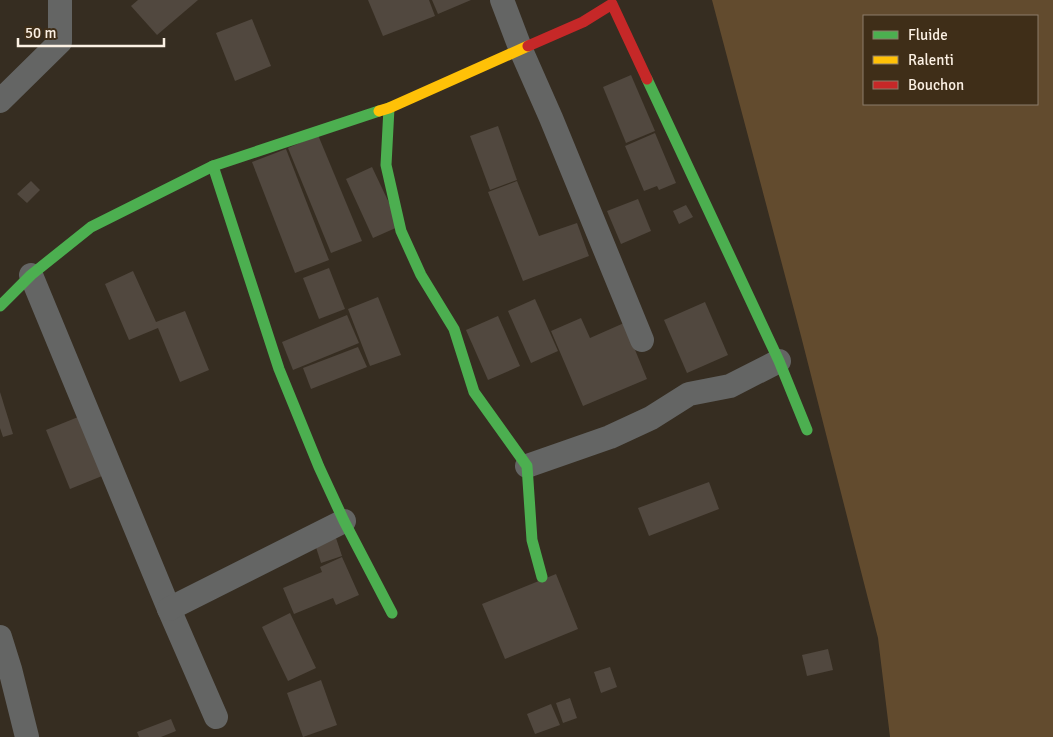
<svg xmlns="http://www.w3.org/2000/svg" width="1053" height="737" font-family="Signika,sans-serif">
  <rect width="100%" height="100%" fill="#362d21"/>
  <path fill="#624b2e" fill-rule="evenodd" d="M712,0H1053V737H890L878,638L801,336ZM864,16H1037V104H864Z"/>
  <g fill="#51483f">
    <polygon points="138,0 198,0 157,35 131,6"/>
    <polygon points="368,0 429,0 435,16 383,36"/>
    <polygon points="432,0 471,0 438,14"/>
    <polygon points="252,19 271,66 235,81 216,33"/>
    <polygon points="631,75 655,131 626,143 603,87"/>
    <polygon points="498,126 517,180 490,190 470,136"/>
    <polygon points="655,133 676,183 659,190 657,186 644,191 625,146"/>
    <polygon points="318,135 362,241 331,253 288,148"/>
    <polygon points="286,149 329,260 295,273 252,162"/>
    <polygon points="372,167 400,226 373,238 346,179"/>
    <polygon points="31,181 40,190 27,203 17,194"/>
    <polygon points="517,181 539,236 577,223 589,256 523,281 488,192"/>
    <polygon points="638,199 651,231 621,244 607,211"/>
    <polygon points="686,205 693,217 679,224 673,211"/>
    <polygon points="329,268 345,309 319,319 303,278"/>
    <polygon points="133,271 156,322 185,311 209,370 180,382 158,328 129,340 105,284"/>
    <polygon points="378,297 401,355 370,366 348,309"/>
    <polygon points="535,299 558,351 531,363 508,311"/>
    <polygon points="705,302 728,355 687,373 664,320"/>
    <polygon points="347,315 359,343 293,370 282,342"/>
    <polygon points="498,316 520,366 488,380 466,330"/>
    <polygon points="581,318 590,338 624,323 647,379 583,406 551,331"/>
    <polygon points="358,347 367,367 311,389 303,368"/>
    <polygon points="0,392 13,434 3,437 0,428"/>
    <polygon points="83,415 107,474 70,489 46,430"/>
    <polygon points="709,482 719,509 649,536 638,508"/>
    <polygon points="336,538 342,556 321,563 315,544"/>
    <polygon points="342,557 359,595 336,605 333,598 294,614 283,588 322,572 320,567"/>
    <polygon points="556,574 578,629 505,659 482,604"/>
    <polygon points="290,613 316,668 288,681 262,627"/>
    <polygon points="828,649 833,670 807,676 802,655"/>
    <polygon points="610,667 617,687 601,693 594,672"/>
    <polygon points="321,680 337,725 303,737 287,693"/>
    <polygon points="570,698 577,718 563,723 556,703"/>
    <polygon points="551,704 560,725 535,734 527,714"/>
    <polygon points="171,719 176,731 161,737 139,737 137,732"/>
  </g>
  <g fill="none" stroke-linecap="round" stroke-linejoin="round">
    <g stroke="#646564" stroke-width="24">
      <polyline points="502,0 521,50 551,118 642,340"/>
      <polyline points="0,101 60,42 60,0"/>
      <polyline points="31,275 169,609 216,717"/>
      <polyline points="527,466 610,437 651,418 689,394 730,386 779,361"/>
      <polyline points="169,609 344,521"/>
      <polyline points="0,637 10,669 27,737"/>
    </g>
    <g stroke="#4caf50" stroke-width="11">
      <polyline points="647,79 779,361 807,430"/>
      <polyline points="389,108 386,165 401,231 421,275 454,329 474,392 527,466 532,540 542,577"/>
      <polyline points="213,166 279,369 319,467 344,521 392,613"/>
      <polyline points="0,306 31,275 91,227 213,166 379,111"/>
    </g>
    <polyline stroke="#ffc107" stroke-width="11" points="379,111 389,108 528,46"/>
    <polyline stroke="#c62828" stroke-width="11" points="528,46 583,22 612,4 647,79"/>
  </g>
  <rect x="863" y="15" width="175" height="90" fill="#3f2e18" stroke="#8b7c6a"/>
  <rect x="873" y="31" width="25" height="8" fill="#4caf50" stroke="#8b7c6a"/>
  <text x="908" y="40" font-size="15" fill="#fcf1e4">Fluide</text>
  <rect x="873" y="56" width="25" height="8" fill="#ffc107" stroke="#8b7c6a"/>
  <text x="908" y="65" font-size="15" fill="#fcf1e4">Ralenti</text>
  <rect x="873" y="81" width="25" height="8" fill="#c62828" stroke="#8b7c6a"/>
  <text x="908" y="90" font-size="15" fill="#fcf1e4">Bouchon</text>
  <path d="M18 38v8h146v-8" fill="none" stroke="#fcf1e4" stroke-width="2.5"/>
  <text x="25" y="38" font-size="15" fill="#fcf1e4" stroke="#3f2e18" stroke-width="4" paint-order="stroke">50 m</text>
</svg>
